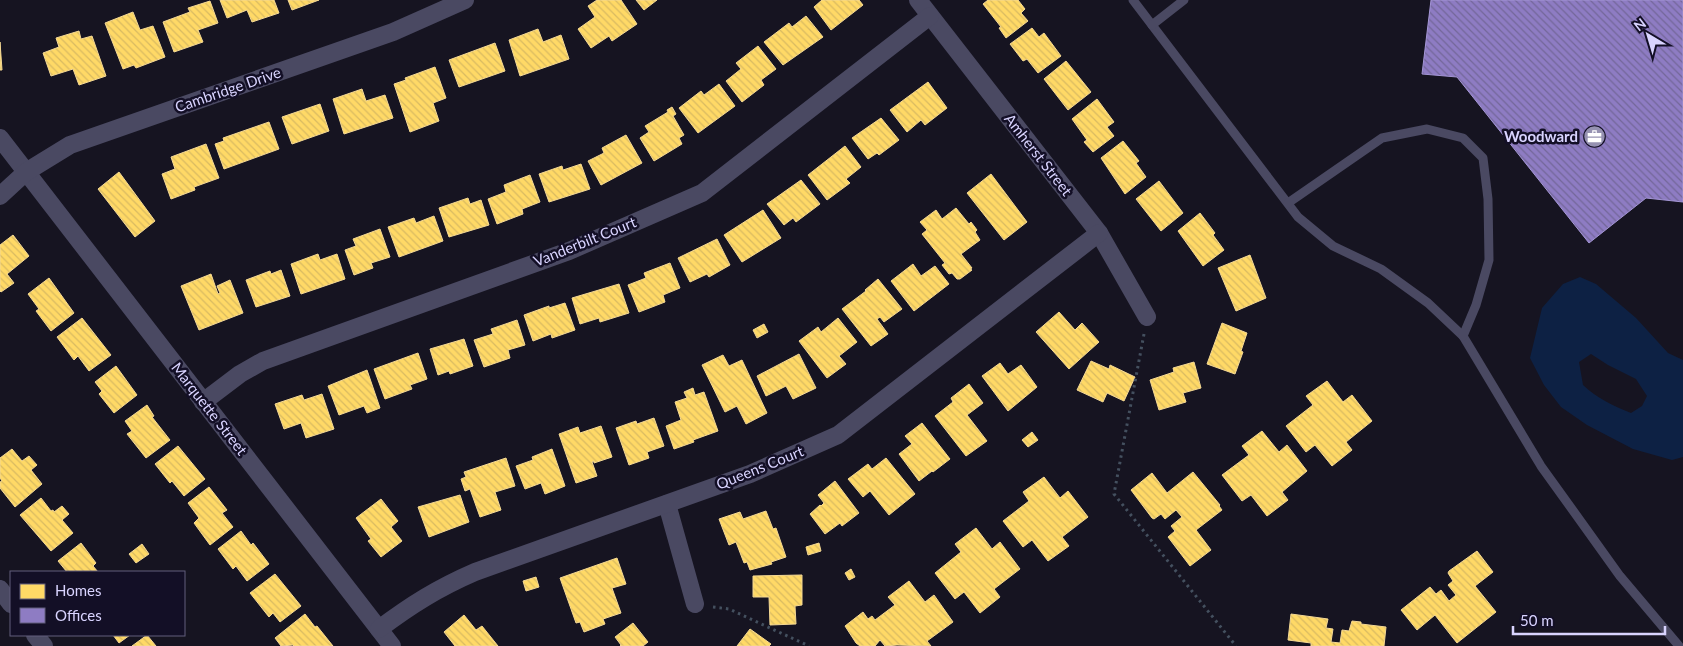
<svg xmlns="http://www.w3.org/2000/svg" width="1683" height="646" font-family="Lato,sans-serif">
  <defs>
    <pattern id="homes-back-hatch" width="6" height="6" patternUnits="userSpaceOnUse" patternTransform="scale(1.25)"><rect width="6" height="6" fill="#ffd966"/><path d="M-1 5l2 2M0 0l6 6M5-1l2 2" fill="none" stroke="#d9ba61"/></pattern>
    <pattern id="offices-back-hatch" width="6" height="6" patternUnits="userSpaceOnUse" patternTransform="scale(1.25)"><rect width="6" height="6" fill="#8e7cc3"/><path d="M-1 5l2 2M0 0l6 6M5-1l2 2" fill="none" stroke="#736799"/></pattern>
  </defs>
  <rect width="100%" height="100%" fill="#161421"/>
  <path fill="#0d2144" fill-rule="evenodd" d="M1580,277L1596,284L1636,318L1668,353L1683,360V457L1672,460L1633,449L1587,425L1561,407L1544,385L1530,358L1542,308L1563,284ZM1591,354L1608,365L1636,379L1647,396L1642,406L1631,413C1613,406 1597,398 1583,385L1579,362Z"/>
  <g fill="url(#homes-back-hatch)" stroke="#f4d894">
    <polygon points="220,0 274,0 279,13 252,22 247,10 227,18"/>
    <polygon points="288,0 319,0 292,10"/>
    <polygon points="597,0 621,0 637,24 612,41 609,36 591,48 578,29 595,17 588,6"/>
    <polygon points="636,0 657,0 644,10"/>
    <polygon points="822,0 859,0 863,5 831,30 814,7"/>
    <polygon points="988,0 1018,0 1025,9 1021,13 1028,21 1006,38 999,28 1001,27 983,4"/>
    <polygon points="210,1 218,23 198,30 203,42 174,52 163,22 190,12 188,8"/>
    <polygon points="133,12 140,30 153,26 165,57 136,68 134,65 123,69 105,23"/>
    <polygon points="806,16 823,37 783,65 764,42 789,23 792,27"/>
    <polygon points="1032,28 1039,37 1044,33 1061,56 1038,73 1027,59 1023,61 1010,44"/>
    <polygon points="538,29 543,42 561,35 569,59 520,76 509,40"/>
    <polygon points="79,31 81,39 92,36 106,76 79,85 73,69 51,76 43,53 59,47 56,38"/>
    <polygon points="0,42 2,70 0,70"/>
    <polygon points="495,43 505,71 459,87 449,60"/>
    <polygon points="758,46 776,69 761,80 764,85 742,102 726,81 741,69 736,63"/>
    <polygon points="1066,61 1091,92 1068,110 1044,79"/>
    <polygon points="435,67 446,98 433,103 439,121 410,132 394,84 406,80 405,78"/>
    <polygon points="928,82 947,108 925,125 921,120 907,132 890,110"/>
    <polygon points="719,84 735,106 698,133 679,108 701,91 704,95"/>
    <polygon points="362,89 366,101 385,95 393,118 344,134 333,99"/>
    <polygon points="1097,99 1114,122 1107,127 1114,136 1093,152 1084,142 1087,140 1072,119"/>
    <polygon points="320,104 329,131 292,144 282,117"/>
    <polygon points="672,107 676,114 673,116 684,135 679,138 682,144 654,161 640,138 649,132 645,126 668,112 667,110"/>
    <polygon points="881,118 899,140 879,155 877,153 868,159 852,138"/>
    <polygon points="269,122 279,149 224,169 215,144 224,141 223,138"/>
    <polygon points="626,135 642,163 601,185 588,161 604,153 602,148"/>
    <polygon points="1123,141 1139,161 1136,163 1146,177 1125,194 1101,158"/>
    <polygon points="206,144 219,178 194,187 195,190 171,199 162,174 175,169 171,157"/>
    <polygon points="845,146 861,167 846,179 850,183 827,200 808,175"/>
    <polygon points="581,164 590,189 549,202 539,174 562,166 563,170"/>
    <polygon points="119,172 155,221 135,237 98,189"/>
    <polygon points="991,174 1027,222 1004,240 967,193"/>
    <polygon points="530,175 540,202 522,209 523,214 497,224 488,199 506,192 504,185"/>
    <polygon points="801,180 820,204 796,222 793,218 784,225 767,204"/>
    <polygon points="1159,181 1183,213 1161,231 1136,199"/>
    <polygon points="468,198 470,204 481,200 489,225 449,237 439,208"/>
    <polygon points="956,208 969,224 971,222 977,230 975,232 980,240 961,254 972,268 970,269 972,270 960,279 957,279 952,273 949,274 942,265 945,263 922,234 927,230 920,222 936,210 942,219"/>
    <polygon points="763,210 781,238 742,262 724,235"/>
    <polygon points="1200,213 1215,233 1213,235 1224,250 1203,266 1178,231"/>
    <polygon points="434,216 443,241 399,257 388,227 414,218 416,223"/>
    <polygon points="380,229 390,257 371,263 373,268 354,275 345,250 356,246 353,239"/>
    <polygon points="13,235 29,256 7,274 14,283 1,292 0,291 0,245"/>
    <polygon points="717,239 730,265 709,277 707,274 690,282 678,258"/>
    <polygon points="318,254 320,260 337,254 345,279 301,294 291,264"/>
    <polygon points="1250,255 1266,298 1236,311 1218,268"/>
    <polygon points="670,263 680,288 663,295 665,302 639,312 628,285 646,278 644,273"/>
    <polygon points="913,264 921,276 935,266 949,284 914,311 891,281"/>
    <polygon points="281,270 290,296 256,307 246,280 270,271 271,274"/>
    <polygon points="211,274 218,294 220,293 217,286 230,280 243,313 199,330 181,286"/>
    <polygon points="49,278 74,313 51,331 36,311 39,309 28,294"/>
    <polygon points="878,279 902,309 884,322 880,317 877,319 888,334 871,346 842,309 866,291 865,290"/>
    <polygon points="619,284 629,313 600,322 599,318 580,324 572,298"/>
    <polygon points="565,303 575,330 552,338 551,334 533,341 524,315 549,306 549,308"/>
    <polygon points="1059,312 1075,330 1082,323 1099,342 1069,369 1036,332"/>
    <polygon points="82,318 111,355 89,371 78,356 74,360 57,337"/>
    <polygon points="838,318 857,342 839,356 846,364 827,378 799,341 818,327 821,332"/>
    <polygon points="517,320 525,345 508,350 510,358 484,367 474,340 493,334 491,329"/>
    <polygon points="1222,323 1247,333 1241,351 1243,352 1235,374 1207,364"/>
    <polygon points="764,324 768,332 757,338 753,330"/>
    <polygon points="464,339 473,366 450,374 449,371 438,375 430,349"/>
    <polygon points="418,353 427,379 410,385 412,389 385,399 374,369"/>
    <polygon points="799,354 816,388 793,399 786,386 766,396 757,376"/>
    <polygon points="723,355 729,366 742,360 767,413 746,424 737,406 725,412 702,365"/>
    <polygon points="1091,361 1109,369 1110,365 1135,377 1124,401 1107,393 1103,402 1077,390"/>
    <polygon points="1194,362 1201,388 1183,393 1186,402 1159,410 1150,380 1174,372 1173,368"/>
    <polygon points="1000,363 1008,374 1021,365 1037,387 1008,411 982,376"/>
    <polygon points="116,366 137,395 114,413 99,394 102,391 95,382"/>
    <polygon points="367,370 380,408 367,413 364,406 339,415 328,386"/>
    <polygon points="1327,381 1343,402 1352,395 1372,421 1346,442 1352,450 1332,466 1315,445 1306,452 1286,426 1313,405 1306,396"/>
    <polygon points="969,384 983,403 967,415 987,441 966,456 935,416 953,402 951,398"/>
    <polygon points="693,388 695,395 704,392 718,431 693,440 694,442 674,449 666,426 681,420 675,402 687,398 684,392"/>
    <polygon points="322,394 334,429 306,438 301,423 284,429 275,404 302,395 304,400"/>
    <polygon points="147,405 154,416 152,417 170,440 146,458 127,434 132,431 125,421"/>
    <polygon points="654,418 664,446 647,452 649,458 629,465 616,428 636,421 637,424"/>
    <polygon points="922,423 950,459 933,472 932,471 919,481 899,454 912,444 905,436"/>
    <polygon points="601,426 612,457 594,463 594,461 592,462 597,476 576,483 559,434 578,427 580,433"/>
    <polygon points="1262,431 1279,452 1287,445 1307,471 1282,492 1288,500 1267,516 1251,495 1242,501 1222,475 1249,455 1242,446"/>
    <polygon points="1032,432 1038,440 1028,447 1022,440"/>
    <polygon points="178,446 205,479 184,496 172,481 170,483 155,464"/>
    <polygon points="12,449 22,461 29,456 37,465 31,470 42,484 15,507 0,488 0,482 2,481 0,478 0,458"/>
    <polygon points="552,449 565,486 545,494 541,483 525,489 516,466 533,460 532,457"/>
    <polygon points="506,458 515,486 495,492 501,510 480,517 470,489 465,491 461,479 466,477 464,472"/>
    <polygon points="886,458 915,494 889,515 870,491 863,497 848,479 868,464 872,469"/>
    <polygon points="1193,472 1220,505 1219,506 1222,510 1196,530 1211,550 1190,566 1168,537 1175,531 1171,526 1182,517 1176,510 1165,519 1161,514 1154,519 1152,518 1131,490 1152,473 1167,493"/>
    <polygon points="1044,477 1060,498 1068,491 1088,517 1062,537 1069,546 1048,561 1032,540 1023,547 1003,521 1029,501 1023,492"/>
    <polygon points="835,481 859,513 842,526 840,523 825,534 810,514 820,505 821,506 824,503 818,495"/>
    <polygon points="209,487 227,510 222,513 233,527 210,545 194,523 199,518 188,503"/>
    <polygon points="460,495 469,522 429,537 418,507"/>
    <polygon points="41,498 51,511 53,510 54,512 62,506 69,514 62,520 73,533 51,551 20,515"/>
    <polygon points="381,499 398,521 391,527 402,541 381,557 368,541 371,539 356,518"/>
    <polygon points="766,511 773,529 776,528 786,557 771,562 772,564 750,570 747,562 744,563 736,542 729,545 719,519 740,512 743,519"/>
    <polygon points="976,528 992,549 1000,542 1020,569 994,589 1000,597 980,613 964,592 955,599 935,573 961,552 955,544"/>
    <polygon points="241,531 251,545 253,543 269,564 247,581 236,566 233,569 218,549"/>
    <polygon points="81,543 96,563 93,566 98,572 67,572 58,561"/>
    <polygon points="819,543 821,551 808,555 806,547"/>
    <polygon points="142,544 149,554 136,563 129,554"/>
    <polygon points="1477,551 1493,572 1475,586 1496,612 1457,643 1435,615 1417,630 1401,610 1430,587 1436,594 1441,590 1449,601 1456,595 1448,585 1453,581 1448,573 1449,571"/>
    <polygon points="617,558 626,584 612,588 621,613 603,619 605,624 584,632 580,622 576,623 560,578"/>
    <polygon points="851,569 855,577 849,580 845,573"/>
    <polygon points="275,574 301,606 280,622 273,613 269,617 250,593"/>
    <polygon points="802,575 802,605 795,606 796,624 770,625 769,597 753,597 753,576"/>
    <polygon points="536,577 539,587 526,591 523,581"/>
    <polygon points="909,581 925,602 934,595 953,622 927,641 931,646 897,645 885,646 880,640 875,646 860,646 856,643 845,626 863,612 868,619 872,616 875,620 895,605 888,597"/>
    <polygon points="305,614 315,627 317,626 333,646 294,646 293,645 281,646 275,638"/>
    <polygon points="1291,614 1328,619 1326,628 1333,629 1331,642 1340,643 1342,630 1349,631 1352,621 1361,622 1361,624 1386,627 1384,646 1311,646 1311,643 1288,640"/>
    <polygon points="464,615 476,630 482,626 498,646 455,646 444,632"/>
    <polygon points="633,623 648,642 643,646 620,646 621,645 615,637"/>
    <polygon points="750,629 771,644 769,646 737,646"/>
    <polygon points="113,635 130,635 119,643"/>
    <polygon points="147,635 156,646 132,646"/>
  </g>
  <polygon fill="url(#offices-back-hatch)" stroke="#a496d5" points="1431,0 1683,0 1683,202 1646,198 1589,243 1457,77 1422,74"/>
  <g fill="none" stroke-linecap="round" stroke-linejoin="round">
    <g stroke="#44505f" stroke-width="3" stroke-dasharray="2.5 4" stroke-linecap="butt">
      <polyline points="1144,334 1114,494 1236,646"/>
      <polyline points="713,607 729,609 809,646"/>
    </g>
    <g stroke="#4a4962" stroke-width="9">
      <polyline points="1133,0 1298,217 1333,246 1381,269 1428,303 1463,336 1541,466 1620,576 1679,646"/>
      <polyline points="1152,25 1184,0"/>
      <polyline points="1288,203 1382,138 1427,129 1463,138 1483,158 1488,199 1489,260 1476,305 1463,336"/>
    </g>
    <g stroke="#4a4962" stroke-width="18">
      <polyline points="918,0 1099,233 1147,317"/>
      <polyline points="0,138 392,646"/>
      <polyline points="0,196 26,172 70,145 393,32 465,0"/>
      <polyline points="203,402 240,374 263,361 569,251 702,193 930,16"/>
      <polyline points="667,504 695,604"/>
      <polyline points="0,589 11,604"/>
      <path d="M379,629C411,605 438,588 475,572L750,474L838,435L1099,233"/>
      <polyline points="35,635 44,646"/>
    </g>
  </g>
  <defs>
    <symbol id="office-disc" viewBox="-11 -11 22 22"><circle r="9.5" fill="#9591b1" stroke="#130f26"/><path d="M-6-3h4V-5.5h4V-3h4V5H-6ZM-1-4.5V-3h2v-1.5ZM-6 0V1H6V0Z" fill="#fff"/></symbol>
  </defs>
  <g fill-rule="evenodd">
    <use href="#office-disc" x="1582" y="124" width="25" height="25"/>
  </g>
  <g text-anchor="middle" stroke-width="5" stroke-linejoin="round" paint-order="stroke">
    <g font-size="15" fill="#d9d4ff" stroke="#130f26">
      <text transform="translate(228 90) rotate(-19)" y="5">Cambridge Drive</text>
      <text transform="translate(1038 155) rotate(52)" y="5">Amherst Street</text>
      <text transform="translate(585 242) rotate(-22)" y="5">Vanderbilt Court</text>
      <text transform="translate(209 409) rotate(52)" y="5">Marquette Street</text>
      <text transform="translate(760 468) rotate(-22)" y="5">Queens Court</text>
    </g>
    <g font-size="15" font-weight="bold" fill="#d9d4ff" stroke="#130f26" text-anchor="end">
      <text x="1578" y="142">Woodward</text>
    </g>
  </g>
  <rect x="10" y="571" width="175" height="65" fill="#130f26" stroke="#625e7d"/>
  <rect x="20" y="584" width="25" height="15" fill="#ffd966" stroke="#625e7d"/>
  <text x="55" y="596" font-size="15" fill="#d9d4ff">Homes</text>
  <rect x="20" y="608" width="25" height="15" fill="#8e7cc3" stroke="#625e7d"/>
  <text x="55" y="621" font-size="15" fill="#d9d4ff">Offices</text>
  <g transform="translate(1648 35) rotate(322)" stroke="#130f26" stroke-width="4" paint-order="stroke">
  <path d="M0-4L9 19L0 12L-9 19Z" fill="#d9d4ff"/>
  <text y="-8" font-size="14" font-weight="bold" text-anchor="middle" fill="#d9d4ff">N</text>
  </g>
  <path d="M1513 626v8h152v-8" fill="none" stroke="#d9d4ff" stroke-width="2.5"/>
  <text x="1520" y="626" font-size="15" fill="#d9d4ff" stroke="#130f26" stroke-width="4" paint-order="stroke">50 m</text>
</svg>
